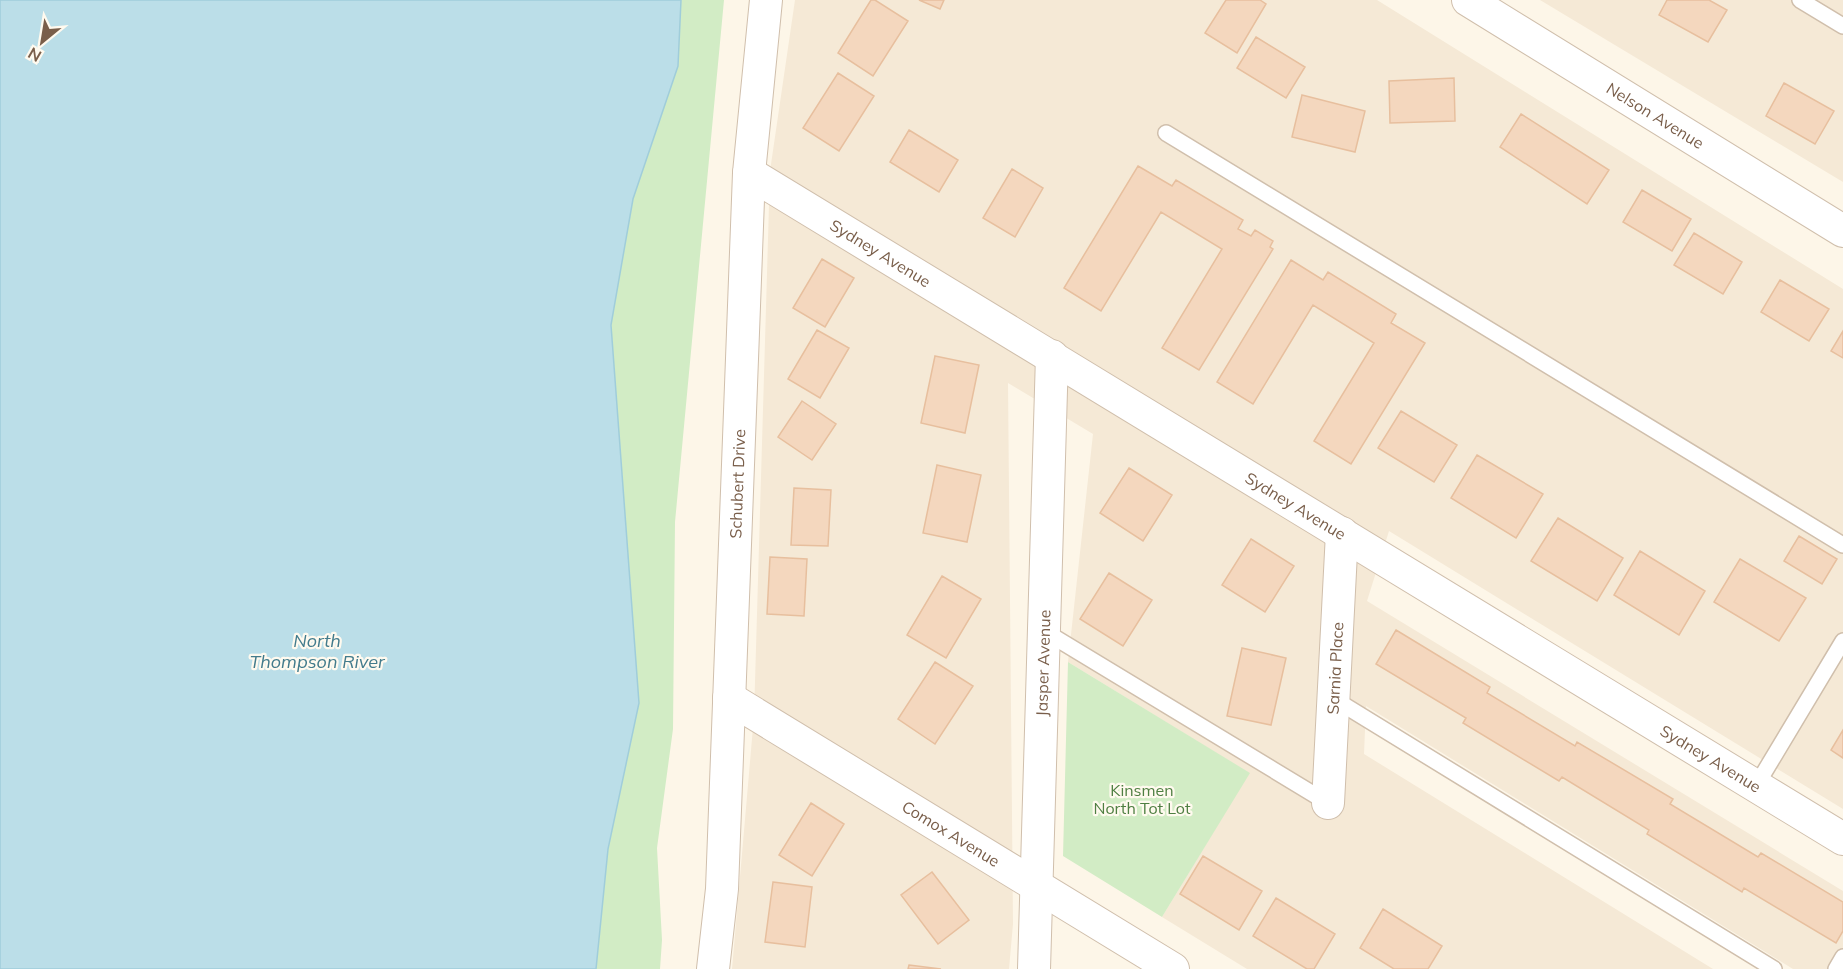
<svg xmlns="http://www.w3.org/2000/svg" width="1843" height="969" viewBox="0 0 1843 969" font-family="Mulish,sans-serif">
<rect width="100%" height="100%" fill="#fdf6e8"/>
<path fill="#f5e9d6" d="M795 0H1377L1843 289V809L1389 531 1367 601 1843 891V969H1793L1366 706 1364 754 1713 969H1247L1162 917 1249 773 1068 662 1093 434 1008 383 1013 924 1009 969H732L754 716 770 171Z
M1540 0H1843V182Z"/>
<path fill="#d2ecc5" d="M681 0H724L675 522 673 729 657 848 662 940 660 969H596L608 849 639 703 611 325 633 199 678 66Z
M1068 662 1250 773 1162 917 1063 856Z"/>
<path fill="#bbdee8" stroke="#a0cdda" stroke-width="1.5" d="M0 0H681L678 66 633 199 611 325 639 703 608 849 596 969H0Z"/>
<path fill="#f4d7be" stroke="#e7bf9e" stroke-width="1.5" d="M871 0H875L908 21 873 76 838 53Z
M919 0H944L940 9Z
M1226 0H1260L1266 4 1237 53 1205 33Z
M1667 0H1709L1727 10 1708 42 1659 15Z
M1256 37 1305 67 1286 98 1237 68Z
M838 73 874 96 839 151 803 128Z
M1454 78 1455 121 1390 123 1389 81Z
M1784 83 1834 111 1815 144 1766 116Z
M1302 95 1365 111 1355 152 1292 137Z
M1521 114 1609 170 1587 204 1500 147Z
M909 130 958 160 939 192 890 162Z
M1138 166 1172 186 1176 180 1243 220 1238 229 1251 236 1255 230 1273 241 1270 247 1273 249 1199 370 1162 348 1222 249 1161 212 1101 311 1064 288Z
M1012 169 1043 188 1015 237 983 218Z
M1642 190 1691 219 1672 251 1623 222Z
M1694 233 1742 262 1723 294 1674 265Z
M822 259 854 278 825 327 793 308Z
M1291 260 1323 280 1328 272 1396 314 1391 323 1425 343 1351 464 1314 441 1374 343 1313 305 1253 404 1217 382Z
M1780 280 1829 309 1809 341 1761 312Z
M817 330 849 348 820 398 788 379Z
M1843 331V358L1831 351Z
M935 356 979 365 965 433 921 423Z
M802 401 836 424 812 460 778 437Z
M1401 411 1457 445 1434 482 1378 448Z
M1477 455 1543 494 1516 538 1451 498Z
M937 465 981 475 967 542 923 533Z
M1129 468 1172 495 1143 541 1100 513Z
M794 488 831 490 828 546 791 545Z
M1558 518 1623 558 1597 601 1531 561Z
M1799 536 1837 559 1822 584 1784 561Z
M1251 539 1294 566 1265 612 1222 585Z
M1640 551 1705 591 1679 635 1614 595Z
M770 557 807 559 804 616 767 614Z
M1740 559 1806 598 1779 641 1714 602Z
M1109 573 1152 600 1123 646 1080 619Z
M942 576 981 599 946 658 907 635Z
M1396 630 1490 687 1487 693 1575 746 1577 742 1673 799 1670 804 1758 857 1761 853 1843 902V931L1836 943 1744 888 1742 892 1647 834 1649 830 1562 777 1559 781 1463 723 1466 718 1376 664Z
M1242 648 1286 658 1271 725 1227 716Z
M935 662 973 686 935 744 898 719Z
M1843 730V758L1831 750Z
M811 803 844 824 812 876 779 855Z
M1203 856 1262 891 1239 930 1180 894Z
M932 872 969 920 938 944 901 895Z
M773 882 812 887 805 947 765 942Z
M1276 898 1335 934 1314 969H1307L1253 936Z
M1383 909 1442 946 1428 969H1394L1360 948Z
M909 965 941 969H908Z"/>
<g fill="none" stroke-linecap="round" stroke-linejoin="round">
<defs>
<path id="service" d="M1800 0 1843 26
M1166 133 1843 545
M1044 631 1328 803
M1334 699 1774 969
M1756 786 1843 641
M1836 969 1843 957"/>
<g id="minor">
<path id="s1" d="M1468 0 1843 231"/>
<path id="s2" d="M749 173 1843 839"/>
<path id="s3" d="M729 698 1173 969"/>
<path id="s4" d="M1328 803 1342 533"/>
<path id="s5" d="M713 969 722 889 749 173 766 0"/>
<path id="s6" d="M1034 969 1052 356"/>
</g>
</defs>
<use href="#service" stroke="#d0bfac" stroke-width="18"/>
<use href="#minor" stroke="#d0bfac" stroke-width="34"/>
<use href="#service" stroke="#fff" stroke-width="15"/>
<use href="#minor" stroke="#fff" stroke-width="32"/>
</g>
<g text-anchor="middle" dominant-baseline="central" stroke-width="4.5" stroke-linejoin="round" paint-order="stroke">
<g font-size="16" fill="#795e4a" stroke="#fffaef">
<text stroke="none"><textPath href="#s1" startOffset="220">Nelson Avenue</textPath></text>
<text stroke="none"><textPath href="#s2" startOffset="154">Sydney Avenue</textPath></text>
<text stroke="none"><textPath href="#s5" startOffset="486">Schubert Drive</textPath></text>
<text stroke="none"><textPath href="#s2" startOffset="640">Sydney Avenue</textPath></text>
<text stroke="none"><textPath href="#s6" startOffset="306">Jasper Avenue</textPath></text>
<text stroke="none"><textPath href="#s4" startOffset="135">Sarnia Place</textPath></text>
<text stroke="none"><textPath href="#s2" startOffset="1126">Sydney Avenue</textPath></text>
<text stroke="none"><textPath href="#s3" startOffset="260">Comox Avenue</textPath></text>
</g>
<g font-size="16" fill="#4f7f42" stroke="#fffaef">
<text x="1142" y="790">Kinsmen<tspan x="1142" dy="18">North Tot Lot</tspan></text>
</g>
<g font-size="18" font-style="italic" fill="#427b8c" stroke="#fffaef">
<text x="317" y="640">North<tspan x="317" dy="21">Thompson River</tspan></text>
</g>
</g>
<g transform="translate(42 42) rotate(210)" stroke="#fffaef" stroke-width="4.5" paint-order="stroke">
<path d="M0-4.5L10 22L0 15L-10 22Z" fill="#795e4a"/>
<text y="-9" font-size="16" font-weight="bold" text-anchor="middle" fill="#795e4a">N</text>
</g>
</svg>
